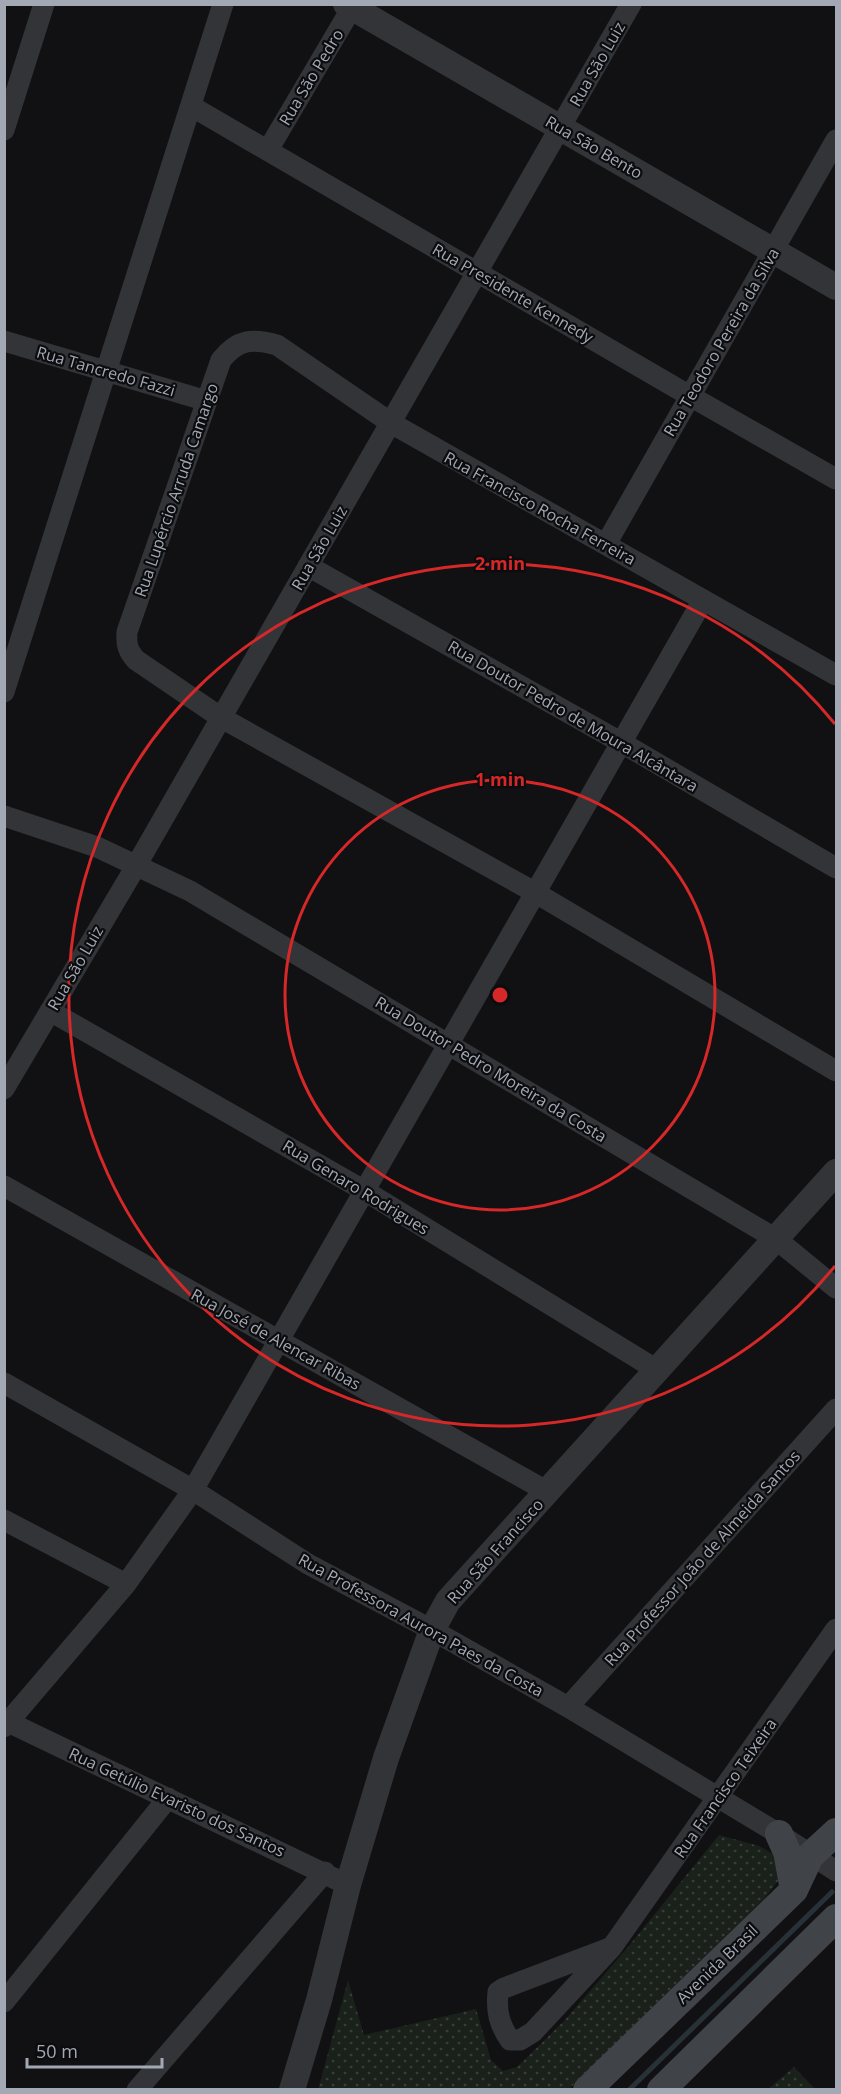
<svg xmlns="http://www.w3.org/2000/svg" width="841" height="2094" viewBox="0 0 841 2094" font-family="'Open Sans',sans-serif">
<defs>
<pattern id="park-dots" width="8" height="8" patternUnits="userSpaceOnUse" patternTransform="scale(1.5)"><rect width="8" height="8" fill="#19211a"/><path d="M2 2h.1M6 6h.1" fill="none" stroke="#373e39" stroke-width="1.8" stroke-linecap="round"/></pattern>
</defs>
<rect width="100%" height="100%" fill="#111113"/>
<path fill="url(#park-dots)" d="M719 1835 759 1846 773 1854 778 1881 764 1899 569 2089 318 2090 348 1980 364 2035 476 2009 491 2060 503 2071 517 2067 564 2021 628 1947Z
M794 2067 815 2089H768Z"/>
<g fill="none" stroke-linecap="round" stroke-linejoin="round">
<path stroke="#273137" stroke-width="5" d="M629 2090 832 1892"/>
<path stroke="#323438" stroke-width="21" d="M191 106 690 396 836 479
M4 130 44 4
M268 150 354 4
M4 341 207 401
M606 544 836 140
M308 566 622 743 836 868
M836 675 391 423 277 345C252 338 238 339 221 360L127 632C126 645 128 651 136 660L220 717 536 893 836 1071
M4 692 223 4
M4 816 97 847 190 891 776 1239 836 1288
M50 1011 365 1191 657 1370
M4 1089 136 866 631 4
M4 1186 548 1492
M4 1383 193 1490 308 1564 432 1630 568 1707 779 1834 836 1871
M4 1520 126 1584
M568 1707 836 1409
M4 1720 348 1885
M4 1727 126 1584 193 1490 703 600
M612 1947 504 1988 498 1992C496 2011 499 2024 510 2040H520L533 2032 612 1947 836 1629
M4 2002 168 1798
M137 2090 325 1872"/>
<path stroke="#323438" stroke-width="26" d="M346 4 836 287
M292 2090 319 2000 348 1885 386 1758 432 1630 448 1601 836 1172"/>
<path stroke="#404348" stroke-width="28" d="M779 1834 787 1852 794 1890
M587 2090 794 1890 810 1856 836 1832
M661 2090 836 1918"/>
</g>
<g fill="none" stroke="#d62828" stroke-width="3">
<circle cx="500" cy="995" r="215"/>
<path d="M835 1266A431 431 0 1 1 835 724"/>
</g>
<g text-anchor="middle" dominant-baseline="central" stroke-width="4.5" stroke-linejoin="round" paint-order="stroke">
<g font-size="16" fill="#a2a9b4" stroke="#0c0c0e">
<text transform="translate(597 64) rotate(-60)">Rua São Luiz</text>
<text transform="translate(311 77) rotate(-59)">Rua São Pedro</text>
<text transform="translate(594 147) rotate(30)">Rua São Bento</text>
<text transform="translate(513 293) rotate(30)">Rua Presidente Kennedy</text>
<text transform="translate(721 342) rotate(-60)">Rua Teodoro Pereira da Silva</text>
<text transform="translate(106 371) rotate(16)">Rua Tancredo Fazzi</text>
<text transform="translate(176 490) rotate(-71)">Rua Lupércio Arruda Camargo</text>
<text transform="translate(540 508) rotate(29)">Rua Francisco Rocha Ferreira</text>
<text transform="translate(319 548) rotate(-60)">Rua São Luiz</text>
<text transform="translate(573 716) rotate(30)">Rua Doutor Pedro de Moura Alcântara</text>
<text transform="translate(75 968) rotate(-60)">Rua São Luiz</text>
<text transform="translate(491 1069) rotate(31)">Rua Doutor Pedro Moreira da Costa</text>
<text transform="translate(356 1187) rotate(31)">Rua Genaro Rodrigues</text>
<text transform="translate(276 1339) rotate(29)">Rua José de Alencar Ribas</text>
<text transform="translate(495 1551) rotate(-48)">Rua São Francisco</text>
<text transform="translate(702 1558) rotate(-48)">Rua Professor João de Almeida Santos</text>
<text transform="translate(421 1625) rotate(29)">Rua Professora Aurora Paes da Costa</text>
<text transform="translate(725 1788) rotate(-55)">Rua Francisco Teixeira</text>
<text transform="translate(177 1802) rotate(25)">Rua Getúlio Evaristo dos Santos</text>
<text transform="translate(717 1964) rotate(-44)">Avenida Brasil</text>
</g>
</g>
<circle cx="500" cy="995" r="9" fill="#d62828" stroke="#0c0c0e" stroke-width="3"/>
<g font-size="18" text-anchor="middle" font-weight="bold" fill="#d62828" stroke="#0c0c0e" stroke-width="4.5" stroke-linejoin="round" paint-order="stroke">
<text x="500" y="570">2 min</text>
<text x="500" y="786">1 min</text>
</g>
<rect width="841" height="2094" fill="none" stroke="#a2a9b4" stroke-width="12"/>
<path d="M27 2058v9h135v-9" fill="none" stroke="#a2a9b4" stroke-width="3"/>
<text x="36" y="2058" font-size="18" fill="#a2a9b4" stroke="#0c0c0e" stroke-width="4.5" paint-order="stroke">50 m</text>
</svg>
